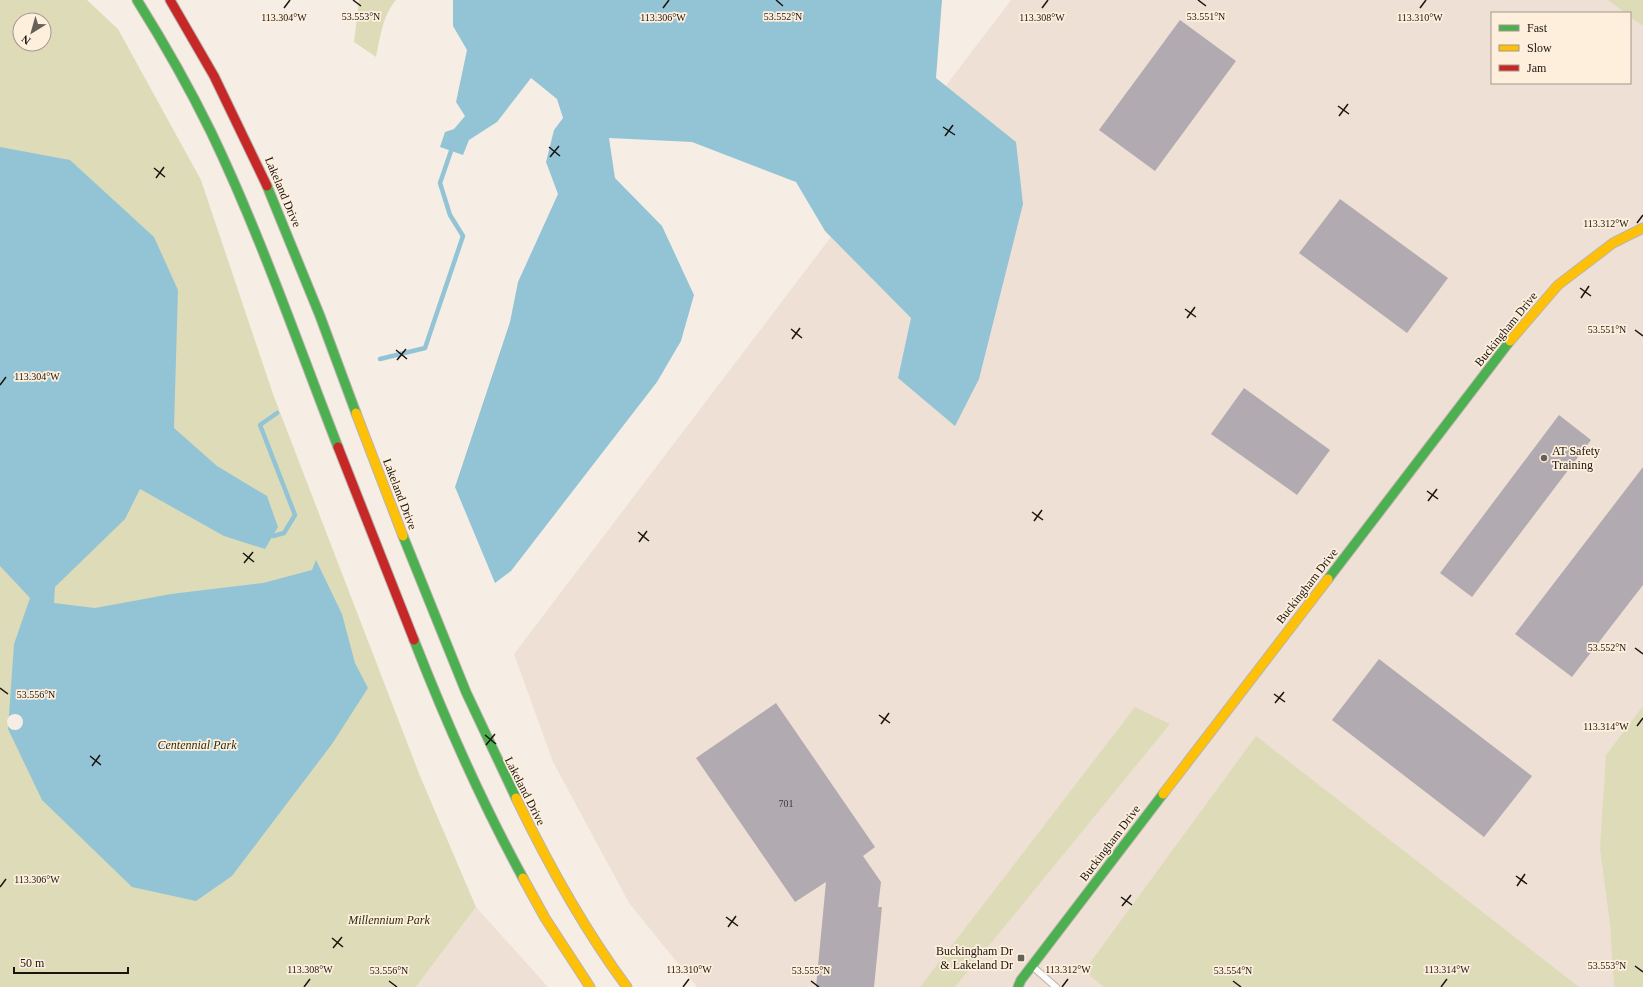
<svg xmlns="http://www.w3.org/2000/svg" width="1643" height="987" viewBox="0 0 1643 987" font-family="'Times New Roman',serif">
<rect width="100%" height="100%" fill="#f6eee5"/>
<path fill="#eee0d4" fill-rule="evenodd" d="M1011 0H1643V987H697L629 903 553 762 514 654ZM1492 13H1630V83H1492Z
M476 907 548 987H416Z"/>
<path fill="#dedcb8" fill-rule="evenodd" d="M0 0H87L118 29 201 180 273 394 420 776 476 907 416 987H0ZM20 20H44V44H20Z
M359 0H396C383 15 380 38 376 57L354 42Z
M1608 0H1643V26L1630 17V13H1625Z
M1643 706V987H1614L1610 924 1600 849 1606 755Z
M1135 707 1170 724 955 987H920Z
M1256 736 1579 987H1104L1084 971Z"/>
<path fill="#93c4d6" d="M453 0H942L936 78 1016 142 1023 204 979 379 955 426 898 378 911 318 825 231 796 182 692 142 609 138 615 178 662 226 694 295 681 341 657 382 511 571 495 583 455 487 510 322 518 282 558 194 546 162 554 130 563 118 557 99 531 78 497 122 469 140 463 155 440 147 445 132 454 129 465 116 456 102 467 50 453 26Z
M0 147 70 160 154 237 178 290 174 428 217 466 267 496 278 527 265 549 224 536 140 489 125 519 55 587 54 603 95 608 171 594 263 583 312 570 316 560 342 614 355 663 368 688 332 744 232 876 196 901 132 887 42 800 8 729 14 644 30 598 0 566Z"/>
<path fill="#f6eee5" d="M7 722a8 8 0 1 1 16 0a8 8 0 1 1-16 0Z"/>
<g fill="none" stroke-linecap="round" stroke-linejoin="round">
<path stroke="#93c4d6" stroke-width="4.5" d="M380 359 425 348 463 236 450 215 440 183 451 151
M273 536 284 533 295 515 260 425 277 413"/>
</g>
<path fill="#b1aab0" d="M1180 20 1236 61 1155 171 1099 130Z
M1340 199 1448 278 1407 333 1299 253Z
M1244 388 1330 450 1297 495 1211 434Z
M1559 415 1591 440 1472 597 1440 573Z
M1643 467V585L1572 677 1515 634Z
M1379 659 1532 776 1484 837 1332 720Z
M776 703 875 847 863 856 881 882 878 907H882L874 987H816L826 882 795 902 696 758Z"/>
<g fill="none" stroke-linecap="round" stroke-linejoin="round">
<defs>
<path id="lane" d="M1033 967 1056 987"/>
<path id="fast" d="M137 0C164 43 189 87 211 132 260 234 297 342 338 447
M267 186 320 316 356 413
M403 536 466 692 516 798
M1328 579 1510 341
M414 640C446 722 481 801 523 878
M1018 987 1021 980 1163 794"/>
<path id="slow" d="M1510 341 1558 285 1613 243 1643 228
M356 413 403 536
M1163 794 1328 579
M516 798C548 864 583 928 627 987
M523 878 545 918 590 987"/>
<path id="jam" d="M170 0 214 76 267 186
M338 447 414 640"/>
</defs>
<use href="#lane" stroke="#bab4ad" stroke-width="8"/>
<use href="#fast" stroke="#bab4ad" stroke-width="11"/>
<use href="#slow" stroke="#bab4ad" stroke-width="11"/>
<use href="#jam" stroke="#bab4ad" stroke-width="11"/>
<use href="#lane" stroke="#fefcfb" stroke-width="6"/>
<use href="#fast" stroke="#4caf50" stroke-width="9"/>
<use href="#slow" stroke="#ffc107" stroke-width="9"/>
<use href="#jam" stroke="#c62828" stroke-width="9"/>
</g>
<path fill="none" stroke="#1a140e" stroke-width="1.5" d="M353 0 361 6M776 0 783 6M1198 0 1206 6M284 8 290 0M663 8 669 0M1042 8 1048 0M1420 8 1426 0M1338 106 1349 114M1339 116 1348 104M943 127 955 135M945 136 953 125M549 147 560 156M550 157 559 146M154 168 165 177M156 178 164 167M1637 223 1643 215M1580 288 1591 296M1581 298 1589 286M1185 309 1196 317M1187 318 1195 307M791 329 802 338M1635 330 1643 336M792 339 800 328M396 350 407 359M397 360 406 349M0 385 6 377M1427 491 1438 499M1428 501 1437 489M1032 512 1043 520M1034 521 1042 510M638 532 649 541M639 542 647 531M243 553 254 562M244 563 253 552M1635 648 1643 654M0 688 8 694M1274 694 1285 702M1275 703 1284 692M879 715 890 723M881 724 889 713M1637 726 1643 718M485 735 496 744M486 745 495 734M90 756 101 765M92 766 100 755M1516 876 1527 884M1517 886 1525 874M0 887 6 879M1121 897 1132 905M1122 906 1131 895M726 917 738 926M728 927 736 916M332 938 343 947M333 948 342 937M1635 966 1643 972M389 981 397 987M811 981 819 987M1233 981 1241 987M304 987 310 979M683 987 689 979M1062 987 1068 979M1441 987 1447 979"/>
<g fill="#676059" stroke="#feefdd" stroke-width="1.5">
<circle cx="1544" cy="458" r="4"/>
<rect x="1017" y="954" width="8" height="8" rx="2"/>
</g>
<g text-anchor="middle" dominant-baseline="central" stroke-width="3.5" stroke-linejoin="round" paint-order="stroke">
<g font-size="10" fill="#403a36">
<text x="786" y="803">701</text>
</g>
<g font-size="12" fill="#1a140e" stroke="#feefdd">
<text transform="translate(283 192) rotate(67)">Lakeland Drive</text>
<text transform="translate(1506 329) rotate(-51)">Buckingham Drive</text>
<text transform="translate(400 494) rotate(69)">Lakeland Drive</text>
<text transform="translate(1307 586) rotate(-52)">Buckingham Drive</text>
<text transform="translate(525 791) rotate(63)">Lakeland Drive</text>
<text transform="translate(1110 843) rotate(-53)">Buckingham Drive</text>
</g>
<g font-size="12" fill="#1a140e" stroke="#feefdd" text-anchor="start">
<text x="1552" y="451">AT Safety<tspan x="1552" dy="14">Training</tspan></text>
<text x="1013" y="951" text-anchor="end">Buckingham Dr<tspan x="1013" dy="14">&amp; Lakeland Dr</tspan></text>
</g>
<g font-size="12" font-style="italic" fill="#2b2b0e" stroke="#feefdd">
<text x="197" y="745">Centennial Park</text>
<text x="389" y="920">Millennium Park</text>
</g>
</g>
<g font-size="10" text-anchor="middle" fill="#1a140e" stroke="#feefdd" stroke-width="3.5" stroke-linejoin="round" paint-order="stroke">
<text x="361" y="20">53.553°N</text>
<text x="783" y="20">53.552°N</text>
<text x="1206" y="20">53.551°N</text>
<text x="284" y="21">113.304°W</text>
<text x="663" y="21">113.306°W</text>
<text x="1042" y="21">113.308°W</text>
<text x="1420" y="21">113.310°W</text>
<text x="1606" y="227">113.312°W</text>
<text x="1607" y="333">53.551°N</text>
<text x="37" y="380">113.304°W</text>
<text x="1607" y="651">53.552°N</text>
<text x="36" y="698">53.556°N</text>
<text x="1606" y="730">113.314°W</text>
<text x="37" y="883">113.306°W</text>
<text x="1607" y="969">53.553°N</text>
<text x="310" y="973">113.308°W</text>
<text x="689" y="973">113.310°W</text>
<text x="1068" y="973">113.312°W</text>
<text x="1447" y="973">113.314°W</text>
<text x="389" y="974">53.556°N</text>
<text x="811" y="974">53.555°N</text>
<text x="1233" y="974">53.554°N</text>
</g>
<rect x="1491" y="12" width="140" height="72" fill="#feefdd" stroke="#a3978a"/>
<rect x="1499" y="25" width="20" height="6" fill="#4caf50" stroke="#a3978a"/>
<text x="1527" y="32" font-size="12" fill="#1a140e">Fast</text>
<rect x="1499" y="45" width="20" height="6" fill="#ffc107" stroke="#a3978a"/>
<text x="1527" y="52" font-size="12" fill="#1a140e">Slow</text>
<rect x="1499" y="65" width="20" height="6" fill="#c62828" stroke="#a3978a"/>
<text x="1527" y="72" font-size="12" fill="#1a140e">Jam</text>
<g transform="translate(32 32) rotate(217)"><circle r="19" fill="#feefdd" stroke="#a3978a"/>
<path d="M0-3L7 15L0 10L-7 15Z" fill="#676059"/>
<text y="-6" font-size="11" font-weight="bold" text-anchor="middle" fill="#1a140e">N</text>
</g>
<path d="M14 967v6h114v-6" fill="none" stroke="#1a140e" stroke-width="2"/>
<text x="20" y="967" font-size="12" fill="#1a140e" stroke="#feefdd" stroke-width="3" paint-order="stroke">50 m</text>
</svg>
